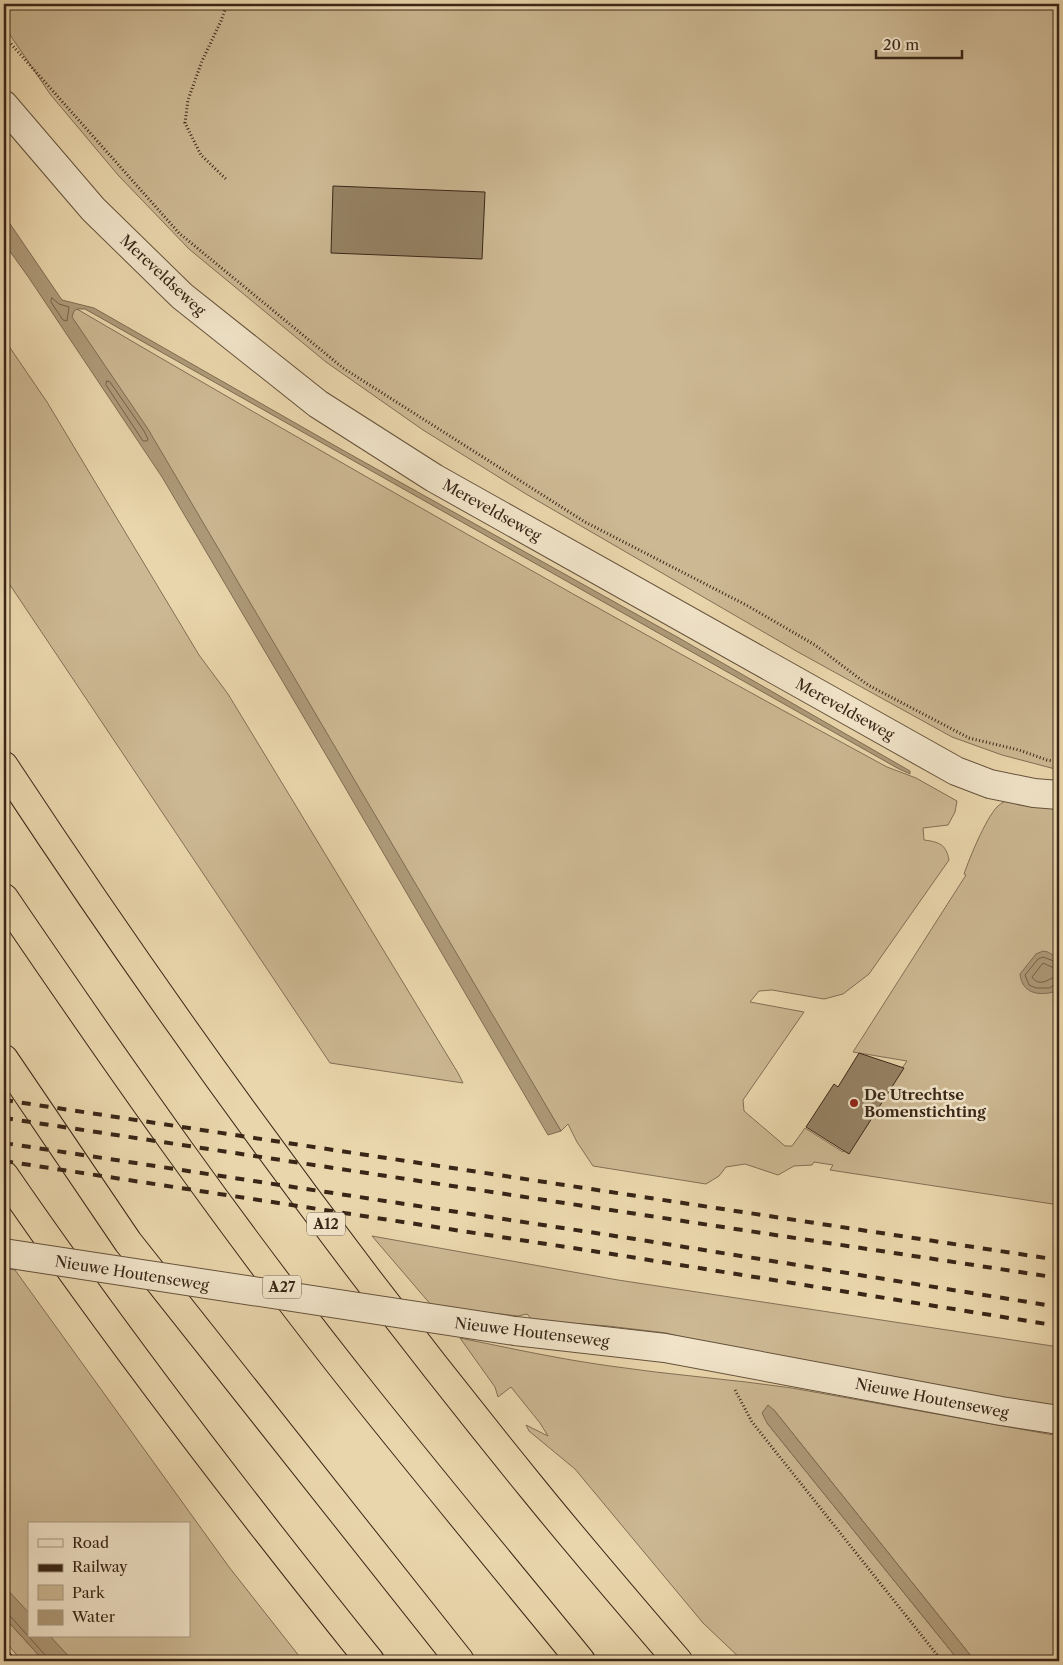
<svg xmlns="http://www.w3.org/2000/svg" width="1063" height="1665" viewBox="0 0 1063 1665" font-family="'Libre Caslon Text',serif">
<rect width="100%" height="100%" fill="#ead6ac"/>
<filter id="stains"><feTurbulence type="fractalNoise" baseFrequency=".004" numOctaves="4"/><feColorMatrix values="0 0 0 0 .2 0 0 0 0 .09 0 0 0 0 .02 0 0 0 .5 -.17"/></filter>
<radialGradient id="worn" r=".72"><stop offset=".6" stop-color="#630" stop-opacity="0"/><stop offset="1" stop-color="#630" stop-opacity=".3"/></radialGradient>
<path fill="#ccb893" stroke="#826f55" d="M4 4H1059V770L1002 755 952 737 798 652 526 494 423 430 326 362 189 249 118 175 50 94 4 26Z
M53 295C329 457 606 615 887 767L916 778 957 801 955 812 948 825 923 828 924 840C939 842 946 844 949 860L869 974 843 994 824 999 772 990 759 991 750 1002 804 1012 743 1100 744 1111 785 1146H792L805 1128 843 1152 907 1061 853 1052 966 875 964 874C970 857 985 820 997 807 1001 803 1007 800 1013 797L1059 804V1205L830 1170 833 1165 814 1162 812 1165 794 1166 778 1175 745 1164 726 1167 719 1176 706 1184 593 1166 577 1142 568 1124 561 1131Z
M4 339 47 402 199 655 228 694 458 1073 463 1083 330 1063 4 576Z
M372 1236 618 1280 1059 1347V1411L754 1355 666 1333 608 1326 570 1323 536 1324 527 1314 518 1316 432 1306Z
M4 1268 15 1270 229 1567 303 1661H61L39 1636H189V1524H29V1625L4 1597Z
M460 1338C509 1348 559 1359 610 1366 670 1375 731 1379 792 1388L1059 1436V1661H975L774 1410 767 1423 959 1661H743L703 1623 575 1469 529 1431 526 1425 548 1436 540 1423 511 1387 498 1397 495 1387Z
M4 1617 44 1661H22L4 1640Z"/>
<path fill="#ae9a79" stroke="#7f6c52" d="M4 215 62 300 94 308 339 448 679 638 910 771V774L899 769 85 309H77L74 311 72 317 148 429 561 1131 548 1135 329 760 162 477 29 278 4 243Z
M1043 951 1048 952 1059 959V985L1053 992C1038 996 1022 993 1020 974L1036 954Z
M768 1405 774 1410 975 1661H959L800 1464 767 1423 762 1413Z
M4 1586 29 1613V1636H50L73 1661H44L4 1617Z"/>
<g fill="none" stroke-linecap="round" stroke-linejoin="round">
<path stroke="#746048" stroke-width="1" d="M52 298 59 304 69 307 67 321 63 320 51 302Z
M107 381 110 382 144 431 148 439 147 441H143L106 385Z
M1059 963 1043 957 1038 959 1025 975 1029 985 1036 988H1050L1055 983 1059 982
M1059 969 1054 968 1043 963 1032 977C1041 989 1049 977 1059 976
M4 1614 10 1616 46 1656 48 1661"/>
</g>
<path fill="#958264" stroke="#392617" d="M333 186 485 192 482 259 331 253Z
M859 1053 904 1068 849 1154 806 1127 834 1084 838 1087Z
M4 1646 17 1661H4Z"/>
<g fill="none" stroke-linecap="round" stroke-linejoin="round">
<defs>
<path id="street" d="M4 105 93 209 182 296 318 404 434 478 956 771 990 784 1034 793 1059 795
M515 1331 665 1348 1001 1411 1059 1420"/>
<path id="highway" d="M4 766C168 1015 344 1257 533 1489 580 1547 629 1604 678 1661
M4 898C119 1067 237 1236 365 1396 436 1485 509 1573 581 1661
M4 1059 128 1242 460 1661
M4 1175C119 1342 243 1503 370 1661"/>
</defs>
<use href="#street" stroke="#65523c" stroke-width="30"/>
<use href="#highway" stroke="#392617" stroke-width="30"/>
<path stroke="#392617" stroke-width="3" stroke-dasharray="1 2.5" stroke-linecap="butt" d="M227 4 221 21 202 61 188 100 185 123 201 155 227 180
M4 36 179 233 343 368 585 522 748 606 815 645 868 685 969 738 1019 750 1047 760 1059 762
M735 1390 752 1422 942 1661"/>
<use href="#street" stroke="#f1e4c9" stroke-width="28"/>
<use href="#highway" stroke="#ead6ac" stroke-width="28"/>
<path stroke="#392617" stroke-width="4" stroke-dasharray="9 9" stroke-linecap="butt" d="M4 1100 1059 1260
M4 1118 1059 1278
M4 1143 635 1239 1059 1307
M4 1161 612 1254 1059 1326"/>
<defs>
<path id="street-bridge" d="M4 1253 515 1331"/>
</defs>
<use href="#street-bridge" stroke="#65523c" stroke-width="30" stroke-linecap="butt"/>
<use href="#street-bridge" stroke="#f1e4c9" stroke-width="28"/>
</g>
<circle fill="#8f2418" stroke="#f1e4c9" stroke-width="2" cx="854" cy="1103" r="5"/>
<g text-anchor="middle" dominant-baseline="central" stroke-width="5" stroke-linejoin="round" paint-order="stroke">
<g fill="#f1e4c9" stroke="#705f4c" stroke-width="1">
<rect x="307" y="1212.5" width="38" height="23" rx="4"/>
<rect x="263" y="1275.5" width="38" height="23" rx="4"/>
</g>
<g font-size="14" font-weight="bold" fill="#392617">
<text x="326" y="1224">A12</text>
<text x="282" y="1287">A27</text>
</g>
<g font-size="15" fill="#392617" stroke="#f1e4c9">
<text transform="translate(163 275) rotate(43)">Mereveldseweg</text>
<text transform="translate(492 510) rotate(29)">Mereveldseweg</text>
<text transform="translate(845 709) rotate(29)">Mereveldseweg</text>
<text transform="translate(132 1273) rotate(9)">Nieuwe Houtenseweg</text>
<text transform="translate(532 1332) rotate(7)">Nieuwe Houtenseweg</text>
<text transform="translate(932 1398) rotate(11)">Nieuwe Houtenseweg</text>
</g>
<g font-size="15" font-weight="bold" fill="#392617" stroke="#f1e4c9" text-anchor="start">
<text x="864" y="1094">De Utrechtse<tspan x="864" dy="17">Bomenstichting</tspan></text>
</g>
</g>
<rect width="1063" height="1665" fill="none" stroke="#ead6ac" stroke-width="20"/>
<rect x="5" y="5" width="1053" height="1655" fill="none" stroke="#392617" stroke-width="2.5"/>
<rect x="10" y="10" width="1043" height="1645" fill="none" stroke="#392617"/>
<rect x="28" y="1522" width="162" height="115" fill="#f1e4c9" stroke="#a79882"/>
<rect x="38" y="1539" width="25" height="8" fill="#f1e4c9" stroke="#a79882"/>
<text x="72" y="1548" font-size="15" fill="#392617">Road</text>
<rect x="38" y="1564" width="25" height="8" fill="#392617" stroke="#a79882"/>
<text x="72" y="1572" font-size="15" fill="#392617">Railway</text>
<rect x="38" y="1585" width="25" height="15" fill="#ccb893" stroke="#a79882"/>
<text x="72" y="1598" font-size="15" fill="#392617">Park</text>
<rect x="38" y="1610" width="25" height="15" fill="#ae9a79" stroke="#a79882"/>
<text x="72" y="1622" font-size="15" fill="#392617">Water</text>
<path d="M876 50v8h86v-8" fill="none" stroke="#392617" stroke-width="2.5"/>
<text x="883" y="50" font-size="15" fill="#392617" stroke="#f1e4c9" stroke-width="4" paint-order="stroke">20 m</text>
<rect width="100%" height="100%" filter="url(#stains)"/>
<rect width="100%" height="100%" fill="url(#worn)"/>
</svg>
